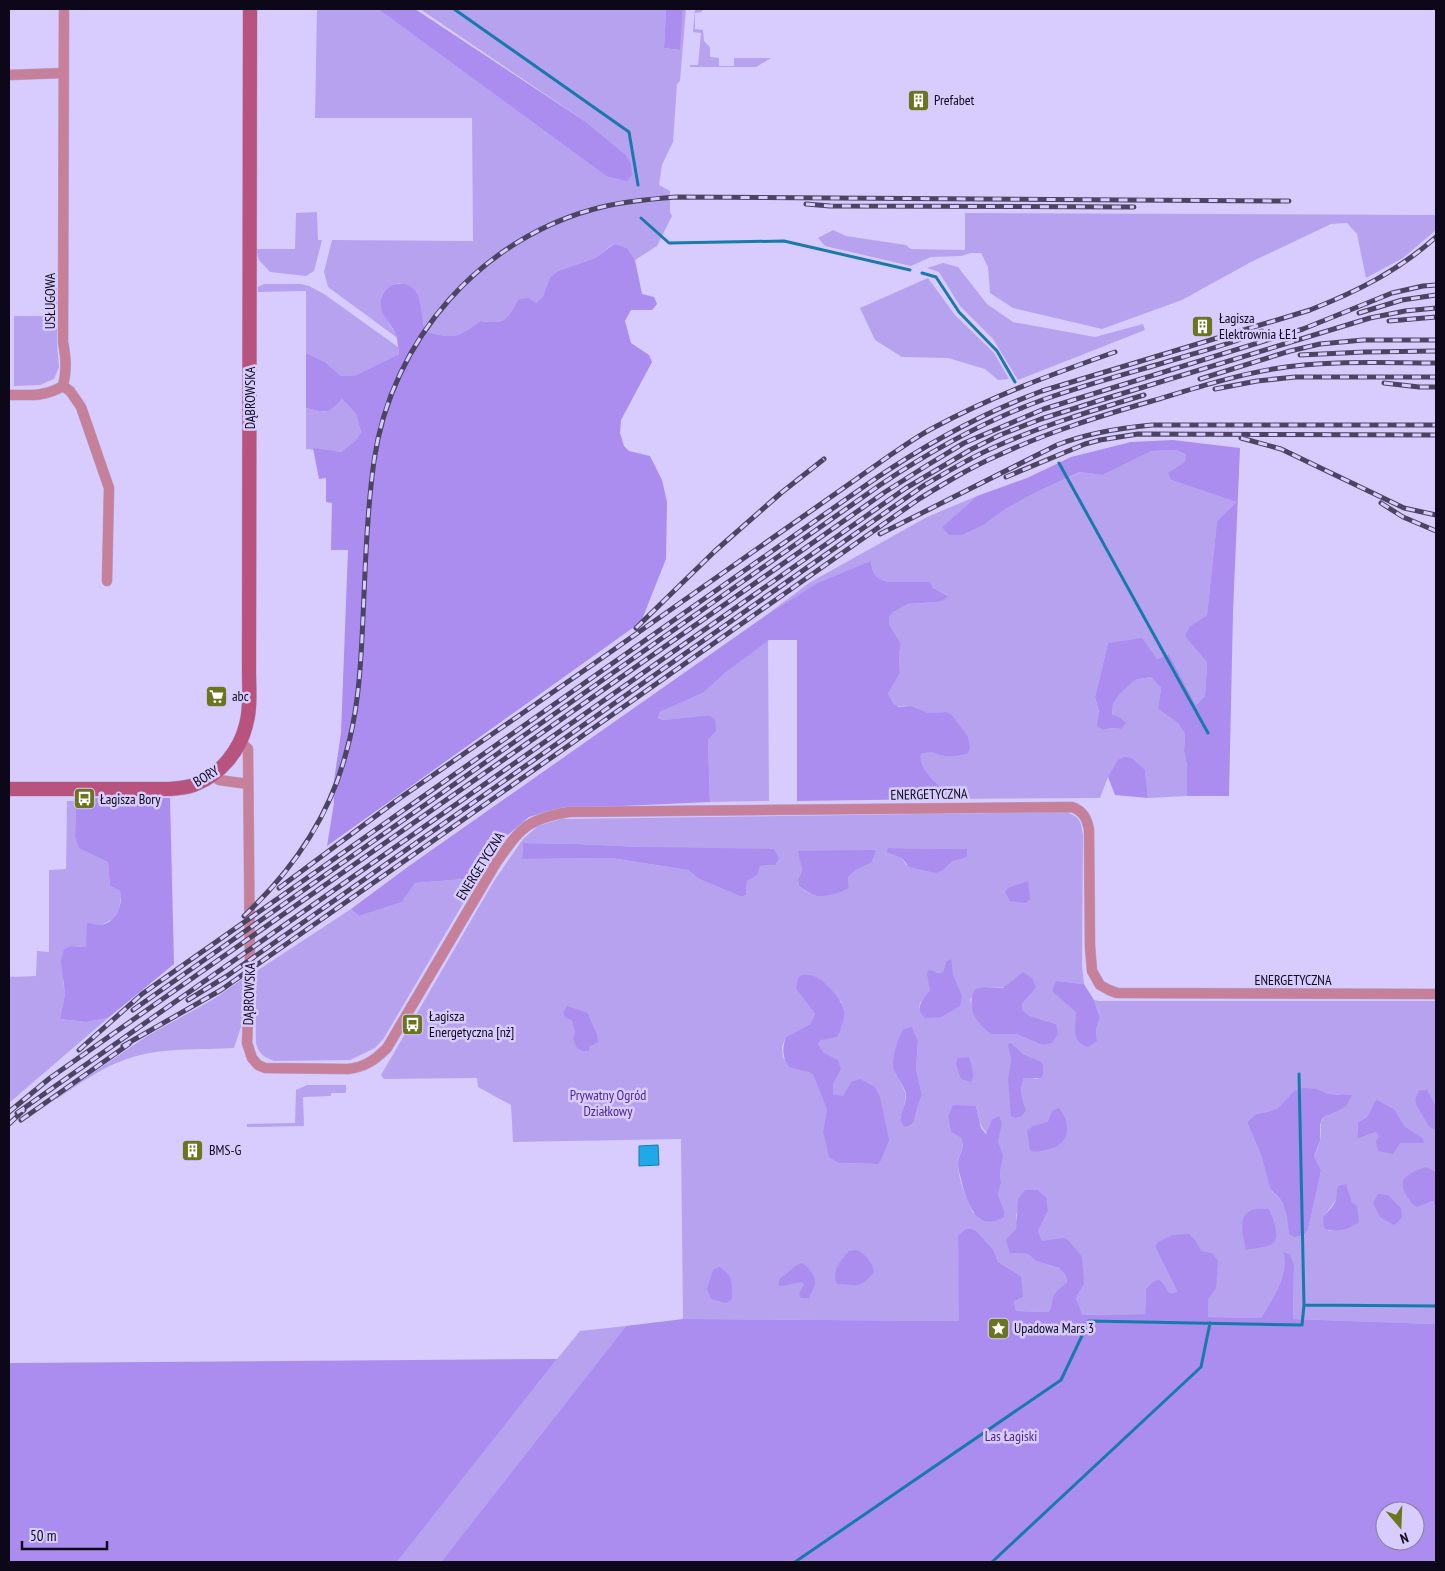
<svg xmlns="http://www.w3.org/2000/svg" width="1445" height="1571" viewBox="0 0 1445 1571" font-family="'PT Sans Narrow',sans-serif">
<rect width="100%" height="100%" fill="#d8ccff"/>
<path fill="#b7a2f0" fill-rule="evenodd" d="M317 9H378L606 176 631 163 626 155 586 122 420 9H666L664 48 679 50 683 9H686L680 81 677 84 673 142 662 165 659 185 670 191V212L672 216 657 246 635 260 627 248 613 244 595 258 558 271 550 277 543 296 536 303 518 300C505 322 506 324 480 321 457 339 452 339 425 331L417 293 400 283C368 289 383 317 396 334V337L328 287 324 272 332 240 473 241 472 118H315Z
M695 9 703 10 701 12 695 13V29L703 30 704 41 710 47V57L719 58V66H734V58H771L756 67H690V65H698L701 33 693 32Z
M317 212 318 240H322L314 271 306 276 270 272 259 260 256 249H295L296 213Z
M965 213 1436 215V230L1403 258 1366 278 1357 234 1347 223 1331 224 1251 262 1182 300 1102 329 1013 308 990 293 988 267 981 253H971L961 256 931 257 911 266 825 246 818 238 833 230 846 236 906 245 911 249 965 250Z
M943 263 958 267 987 304 1013 322 1095 337 1143 324 1145 330 1018 380 993 339 960 306 939 272 927 268Z
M53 275H57V343L59 367 54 379 40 385 14 386V316H54Z
M928 278 955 315 994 353 1009 379 998 380 985 369 948 358 902 357 875 340 860 308Z
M264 284H301L309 286 324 294 398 347 399 354 354 376H341L325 362 306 353V291L258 292V287Z
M342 399 356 414 361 432 356 440 341 452 306 449V408L325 412Z
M1177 450 1186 455V462L1171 480 1238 502 1217 521 1207 615 1190 626 1207 662 1205 696 1196 705 1169 654 1157 659 1108 643 1095 697 1103 730 1111 728 1121 729 1112 716 1113 704 1120 694 1135 680 1151 677 1161 688 1158 709 1178 723 1185 734 1184 751 1187 766V796L1148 798 1145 770 1108 777 1100 798 941 799V788C932 778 919 768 921 754L932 751 944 756 951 714C943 710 936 714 928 713 922 712 918 708 913 707 897 703 898 713 888 694L900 673 899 655 901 644 889 624V618L892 613 908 604 938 602 947 595 932 587 888 582C874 577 873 575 871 561L765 616 809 583 927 517 977 496 942 527 985 524 1007 508 1037 492 1081 472 1103 475 1152 451Z
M768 640 769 801 710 802 708 740 716 731 710 716 663 720 658 718 660 712 703 693 725 673Z
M67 801H76L75 837 108 862 110 886 120 891 121 896 119 910 113 919 101 925 86 947 71 946 63 980 65 994 60 1019 86 1022 108 1018 9 1103V977L36 976 37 951 49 952V870L66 869Z
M1066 812C1080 817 1081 821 1083 835L1082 965 1084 984 1056 981 1076 1012V1038L1097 1041 1096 1029 1100 1018 1094 1000 1099 1001H1436V1106L1426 1090 1415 1101 1429 1127 1436 1131V1172L1435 1170 1418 1207 1433 1201 1436 1209V1324L1293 1319 1294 1265 1285 1252C1284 1257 1285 1263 1284 1268 1282 1285 1270 1303 1261 1318L1207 1317C1208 1294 1207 1262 1196 1241L1155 1247 1177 1291 1173 1293 1167 1292 1163 1283 1146 1289 1145 1314 1081 1315 1076 1298 1084 1284 1042 1241 1038 1231 1048 1211 1047 1198 1038 1190H1025L1016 1215 1017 1223 1011 1253 1028 1254 1036 1261 1059 1268 1066 1276 1067 1282C1056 1291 1052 1293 1051 1308L1048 1312 1016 1311 1014 1301 1021 1276 998 1262 994 1251 958 1236 960 1321 683 1319 681 1139 513 1142 511 1105 478 1087 477 1078 384 1079 381 1075 494 881 523 839 538 826 561 819ZM523 843 577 844 641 847 775 865 760 866 756 875 747 881 746 895 742 897 699 879 688 870 611 858 522 859ZM888 848 966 849V857L951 862 906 865 902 858ZM799 851 871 863 856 870 848 877 849 887C830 893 816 901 799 886L798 881 802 870ZM946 962 962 995 919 1008 920 1003 930 990 929 969 938 973 943 972ZM985 987 1036 988 1022 1004V1010L1030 1016 1056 1024 1042 1045 1016 1034H990C977 1024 973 1014 970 999ZM796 989 841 1001 844 1011 842 1027 821 1040 818 1044 824 1053 841 1070 833 1084V1094L843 1097 851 1082 878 1164 839 1163 823 1131 827 1110 813 1075 809 1072 783 1058 782 1047 786 1037 810 1024 815 1014ZM563 1013H588L597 1034 589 1047 575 1033 572 1021 564 1017ZM918 1042 916 1069 922 1095 918 1105 914 1121 900 1118C908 1094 908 1095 895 1073ZM1023 1054 1040 1061 1043 1064V1075L1037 1079 1028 1077 1024 1078C1019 1090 1022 1098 1026 1110L1008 1078 1011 1059ZM1317 1089 1328 1094H1340L1336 1112C1315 1119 1323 1123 1320 1141 1319 1146 1316 1151 1314 1156L1321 1170 1320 1176 1308 1230 1304 1235 1289 1234 1285 1208 1280 1199 1272 1192 1261 1155 1247 1122 1256 1114 1267 1112 1278 1108 1294 1091ZM1376 1099 1394 1109 1404 1127 1423 1138C1407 1143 1402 1144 1386 1138 1381 1137 1379 1136 1376 1132L1357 1139 1358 1122 1367 1117ZM952 1106H976C981 1126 980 1130 998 1141L1002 1156 1000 1172 1001 1183 998 1195 1004 1210 973 1213C967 1200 958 1179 958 1164 957 1154 966 1151 961 1138L951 1132 948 1117ZM1336 1200 1355 1225 1340 1230 1329 1231 1323 1217Z
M478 878 384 1038 375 1048 350 1060 274 1061C264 1057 259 1054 256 1043L255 972 351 909 359 916 402 902 415 883Z
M244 978V1007L242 1024 234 1048C201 1050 159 1047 127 1059 102 1067 79 1084 57 1099L56 1098 147 1036 212 1000Z
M307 1085H346V1093H331V1096L303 1097 304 1126 247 1127V1124L295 1123 296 1090Z
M626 1326 441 1562H397L557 1359 580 1331Z"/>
<path fill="#aa8def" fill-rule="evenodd" d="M378 9H415L586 122 626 155 631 163 632 175 627 181 606 176Z
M666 9H683L680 50 664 48Z
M614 244 627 248 635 260 642 294 654 297 657 304 652 310H631L625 321 631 343 649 355 652 362 621 420 620 433 624 446 629 451 650 456 662 480 667 502 666 559 641 622 327 846 334 803 333 787 341 733 348 550H331L332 503 326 502V478L319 479 313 448 341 452 356 440 361 432 356 414 342 399C325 415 330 413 306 408V353L325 362 341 376H354L399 354C398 348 398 341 396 335 391 322 379 316 381 299 384 282 407 278 417 293 420 298 423 323 425 331 452 339 457 339 480 321 506 324 505 322 518 300L528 298 536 303 543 296 550 277 558 271 595 258Z
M1173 440 1240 448 1233 611 1229 796H1187V766L1184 751 1185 734 1178 723 1158 709 1161 688 1151 677 1135 680 1120 694 1113 704 1112 715 1119 717 1126 723 1121 729 1111 728 1103 730 1097 726 1099 712 1095 697 1108 643 1142 638 1157 659 1169 654 1196 705 1205 696 1207 662 1185 636 1190 626 1207 615 1217 521 1237 502 1171 480 1168 473 1185 462 1186 455 1177 450 1152 451 1103 475 1080 472 1037 492 1007 508 985 524 962 535H949L942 527 977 496 1027 478 1071 457 1131 442Z
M871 561C873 575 874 577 888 582H930L932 587 948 596 944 600 938 602 908 604 892 613 889 618V624L901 644 899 655 900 673 888 694 894 704 899 707 911 706 928 713 946 712 951 714 968 737 970 749 967 754C960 755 953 757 945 756 932 754 937 750 921 754 919 768 932 778 941 788V799L797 801V640H769L725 673 703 693 660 712 658 718 663 720 704 716H710L715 720 716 731 708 740 710 802 555 809 529 817 504 838 478 878 415 883 402 902 359 916 351 909 409 866 765 616 818 583Z
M1125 757 1133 759 1145 770 1148 798 1115 795 1108 777 1118 760Z
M89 798H170L174 964 108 1018 86 1022 60 1019 65 994 61 961 64 949 71 946 86 947 87 923C90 923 95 925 99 925 115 925 124 905 120 891L110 886 108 862 79 848 75 837 76 801H88Z
M523 843 577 844 641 847 774 849 779 859 775 865 760 866 757 875 747 881 746 895 742 897 699 879 688 870 611 858 522 859Z
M888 848 967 849V857L951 862 943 870 936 873 909 867 902 858 887 852Z
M876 850 871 863 856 870 848 877 849 887C845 892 824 897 818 896 811 894 804 890 799 886L798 880 802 870 798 851Z
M1028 881 1030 899 1026 903 1010 901 1005 892 1008 888Z
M951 959 953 975 962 995 960 1006 941 1017 925 1018C914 1008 923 999 930 990L927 974 929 969 938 973 943 972 946 962Z
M1023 972 1032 978 1036 988 1022 1004V1010L1030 1016 1056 1024 1058 1034 1052 1043 1042 1045 1016 1034H990C975 1022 966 1007 975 989L985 987 1003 988Z
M802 975C806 975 811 975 814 976 824 980 843 1000 844 1011 845 1020 841 1029 837 1037L821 1040 818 1044 824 1053 838 1060 841 1070 833 1084V1094L843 1096 851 1082 860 1079 875 1087 880 1097 889 1140 881 1160 878 1164 839 1163 829 1157 823 1131 827 1110 813 1075 809 1072 789 1067C782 1056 782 1049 786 1037L810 1024 815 1014 796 989 798 978Z
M1056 981 1084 984 1094 1000 1100 1018 1096 1029 1097 1041 1088 1047C1070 1041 1076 1028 1076 1012L1053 992V988Z
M567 1006 588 1013 597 1034 598 1042 589 1047V1051H583L577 1048 573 1039 575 1033 572 1021 564 1017 563 1013Z
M912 1027 918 1042 916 1069 922 1095 918 1105 914 1121 911 1125 905 1127C895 1118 905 1109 906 1098 907 1088 897 1079 894 1070 891 1062 897 1040 902 1032 904 1028 907 1028 912 1027Z
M1011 1043 1023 1054 1040 1061 1043 1064V1075L1041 1078H1024C1019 1090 1022 1098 1026 1110L1022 1116 1015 1118 1011 1116 1008 1078 1011 1059 1008 1044Z
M969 1057C971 1066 976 1074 971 1082L961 1079 956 1064 958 1058Z
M1303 1088 1317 1089 1328 1094 1352 1095 1346 1106 1336 1112 1326 1116 1322 1119 1320 1125V1141L1314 1156 1321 1170 1320 1176 1308 1230 1304 1235 1294 1237 1289 1234C1287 1223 1287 1208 1280 1199 1276 1194 1272 1193 1270 1187L1261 1155 1247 1122 1256 1114 1267 1112 1278 1108 1294 1091Z
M1420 1090H1427L1436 1106V1131L1429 1127 1417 1106 1415 1101 1417 1095Z
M1376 1099 1394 1109 1405 1127 1423 1138 1424 1143H1400L1393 1154 1378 1151 1376 1141 1379 1136 1376 1132 1357 1139 1358 1122 1367 1117Z
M956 1105 976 1106 981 1128 986 1134 992 1120 999 1116 1002 1123 998 1141 1003 1156 1000 1172 1001 1183 998 1195 1004 1210V1217C976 1234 966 1200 961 1179 960 1175 958 1169 958 1164 958 1153 966 1151 961 1138L951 1132 948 1117 952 1106Z
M1059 1108C1072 1125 1070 1147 1045 1150 1040 1151 1035 1153 1030 1150L1027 1131 1033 1126 1048 1122 1052 1111Z
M1426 1167 1436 1172V1209L1433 1201 1418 1207 1413 1205C1410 1200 1404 1193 1403 1187 1400 1175 1418 1170 1426 1167Z
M1346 1184 1352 1203 1357 1206 1359 1222C1351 1229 1334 1234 1324 1228L1323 1217C1327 1212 1334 1206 1336 1200 1339 1191 1333 1186 1346 1184Z
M1025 1190H1038L1047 1198 1048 1211 1038 1231 1042 1241 1064 1238 1069 1241 1082 1257 1084 1284 1076 1298 1082 1315 1145 1314 1146 1289 1154 1281 1159 1280 1163 1283 1168 1292 1173 1293 1177 1291 1155 1247 1158 1242 1173 1235 1189 1234 1196 1241 1201 1251 1212 1253 1218 1261 1216 1288 1208 1299V1317L1261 1318C1270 1303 1282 1285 1284 1268 1285 1263 1284 1257 1284 1252L1290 1255 1294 1265 1293 1319 1436 1324V1562H441L626 1326 683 1319 959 1321 958 1236 966 1229H972L976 1231 994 1251 998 1262 1021 1276 1023 1297 1014 1301 1016 1311 1048 1312 1051 1308C1052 1293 1056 1291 1067 1282L1066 1276 1059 1268 1036 1261 1028 1254 1010 1253 1006 1240 1016 1229 1018 1199ZM1385 1511H1415V1541H1385Z
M1378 1194 1388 1195 1401 1208 1402 1218 1394 1225 1380 1217 1373 1203Z
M1269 1209C1272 1216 1281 1237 1273 1243 1267 1248 1253 1248 1246 1250 1244 1238 1236 1216 1252 1210 1257 1208 1264 1209 1269 1209Z
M857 1250C865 1254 873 1263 874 1272 860 1289 859 1285 837 1284 831 1270 841 1261 849 1251Z
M802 1263C808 1266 815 1275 815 1282 815 1287 811 1293 809 1298H801L799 1294 804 1284 801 1282 782 1286 778 1285 780 1278C789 1274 793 1265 802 1263Z
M719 1267C734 1276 732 1283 732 1299L726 1303 711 1299 707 1289 713 1270Z
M557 1359 397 1562H9V1363Z"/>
<path fill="#1fa9e9" stroke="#1a79ab" d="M658 1145 659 1165 639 1166V1146Z"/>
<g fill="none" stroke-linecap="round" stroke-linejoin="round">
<path stroke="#1a79ab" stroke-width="3" d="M454 9 629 132 638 185
M641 218 669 243 784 241 910 270
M922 273 936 277 959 312 997 351 1015 382
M1059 463 1208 733
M1304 1305 1436 1306
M795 1562 1061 1380 1089 1321 1302 1325 1304 1305 1299 1074
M992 1562 1201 1367 1210 1323"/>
<defs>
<path id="street" d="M64 9 63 342C66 358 67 370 63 386L70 391 81 407 109 488 107 581
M9 75 63 73
M9 395C29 395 45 397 63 386
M241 742 248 749 250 970 247 1043 252 1058 258 1065 265 1068 348 1069C365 1067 375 1060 387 1048L496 863C520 829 526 819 569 812L1072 807C1083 811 1087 818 1089 830L1090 946 1092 971 1100 985 1109 990 1117 993 1436 994
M213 775 219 780 248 784"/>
<path id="secondary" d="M9 789H170C179 788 188 788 196 784 221 774 240 750 246 725 251 708 249 689 249 671L250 9"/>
</defs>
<use href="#street" stroke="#b3a9d6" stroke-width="11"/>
<use href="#secondary" stroke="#b3a9d6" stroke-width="15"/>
<use href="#street" stroke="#c6809a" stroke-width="10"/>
<use href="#secondary" stroke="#b8537d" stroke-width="14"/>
<defs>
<path id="rail" d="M806 204 830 206 1134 207
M1359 313 1402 300 1436 295
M1389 321 1436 317
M1300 355 1365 352 1436 351
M1200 379 1290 351 1320 344 1363 340H1436
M1384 383 1419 387H1436
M1215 389 1257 381 1295 377H1436
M1241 438 1281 449 1404 508 1436 515
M1006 477 1085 444 1100 440 1138 434 1436 435
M1381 503 1403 517 1436 531
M880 534 1057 445C1088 433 1119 428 1152 425H1436
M636 628 715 551 781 493 824 459
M279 888 400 798 592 665 889 456C904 446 919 435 935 427 992 396 1053 374 1115 352
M244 916C293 870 329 818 346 753 357 715 360 677 362 638 365 580 366 519 374 461 391 340 482 236 602 207 626 201 651 199 676 197L1289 201
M188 1000 227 976 923 486C947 472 971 457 997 446 1044 425 1094 410 1144 395
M133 1010 880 485C932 450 986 420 1045 399 1090 383 1137 371 1183 357 1210 349 1236 342 1262 331
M123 1046 221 990 919 499C945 483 971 467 999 455 1048 432 1100 416 1152 401 1192 389 1232 376 1273 369 1327 360 1382 363 1436 363
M79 1050 142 994 159 982 869 483C924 445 980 414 1042 391L1310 310C1358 291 1398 271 1436 237
M9 1112 50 1078 885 492 926 466 964 443 1044 409 1303 329 1392 293 1423 286 1436 285
M17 1113 906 488 970 450 1000 435 1041 419 1101 400 1370 318 1405 311 1436 308
M21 1120 129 1044
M9 1124 24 1110"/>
</defs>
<use href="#rail" stroke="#4c4561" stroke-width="5"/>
<use href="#rail" stroke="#d8ccff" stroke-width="3" stroke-dasharray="9" stroke-linecap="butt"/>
</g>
<defs>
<symbol id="building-square" viewBox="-11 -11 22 22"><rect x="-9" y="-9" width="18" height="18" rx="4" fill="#6b7520" stroke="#d8ccff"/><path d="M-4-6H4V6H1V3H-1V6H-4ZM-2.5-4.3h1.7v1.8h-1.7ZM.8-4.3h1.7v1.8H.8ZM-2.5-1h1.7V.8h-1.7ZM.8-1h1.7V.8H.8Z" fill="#fff"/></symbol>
<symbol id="supermarket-square" viewBox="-11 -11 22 22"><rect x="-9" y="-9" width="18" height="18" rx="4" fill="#6b7520" stroke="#d8ccff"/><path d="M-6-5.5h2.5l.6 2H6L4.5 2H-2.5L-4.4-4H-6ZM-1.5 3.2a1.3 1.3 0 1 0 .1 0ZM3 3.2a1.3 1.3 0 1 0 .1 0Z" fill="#fff"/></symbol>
<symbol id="bus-square" viewBox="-11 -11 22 22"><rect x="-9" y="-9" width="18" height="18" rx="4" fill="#6b7520" stroke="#d8ccff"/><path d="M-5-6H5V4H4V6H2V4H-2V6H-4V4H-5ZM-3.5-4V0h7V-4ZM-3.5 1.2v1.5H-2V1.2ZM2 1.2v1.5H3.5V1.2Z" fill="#fff"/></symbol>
<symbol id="sight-square" viewBox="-11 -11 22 22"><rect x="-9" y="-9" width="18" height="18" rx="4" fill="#6b7520" stroke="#d8ccff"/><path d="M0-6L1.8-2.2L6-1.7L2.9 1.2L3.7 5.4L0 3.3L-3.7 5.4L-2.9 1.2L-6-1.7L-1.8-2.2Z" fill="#fff"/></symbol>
</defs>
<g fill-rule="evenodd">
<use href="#building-square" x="906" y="88" width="25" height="25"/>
<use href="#building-square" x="1190" y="314" width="25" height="25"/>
<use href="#supermarket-square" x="204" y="684" width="25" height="25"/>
<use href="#bus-square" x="72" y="786" width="25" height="25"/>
<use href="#bus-square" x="400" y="1012" width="25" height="25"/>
<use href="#building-square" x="180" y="1138" width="25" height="25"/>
<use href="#sight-square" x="986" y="1316" width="25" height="25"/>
</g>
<g text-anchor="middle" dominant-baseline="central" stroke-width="5" stroke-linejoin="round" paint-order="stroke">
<g font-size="14" fill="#0d0819" stroke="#d8ccff" text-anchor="start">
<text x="934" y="100">Prefabet</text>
<text x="1219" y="318">Łagisza<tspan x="1219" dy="16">Elektrownia ŁE1</tspan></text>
<text x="232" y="696">abc</text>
<text x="100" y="799">Łagisza Bory</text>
<text x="429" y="1016">Łagisza<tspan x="429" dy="16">Energetyczna [nż]</tspan></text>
<text x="209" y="1150">BMS-G</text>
<text x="1014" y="1328">Upadowa Mars 3</text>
</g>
<g font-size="14" fill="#0d0819" stroke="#d8ccff">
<text transform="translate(50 301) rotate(-90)">USŁUGOWA</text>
<text transform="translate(250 398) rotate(-90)">DĄBROWSKA</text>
<text transform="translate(206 776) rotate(-31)">BORY</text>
<text transform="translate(929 794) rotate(-1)">ENERGETYCZNA</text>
<text transform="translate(480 866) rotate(-58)">ENERGETYCZNA</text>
<text x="1293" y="980">ENERGETYCZNA</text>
<text transform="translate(249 994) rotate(-88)">DĄBROWSKA</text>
</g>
<g font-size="14" fill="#512294" stroke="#d8ccff">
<text x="608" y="1095">Prywatny Ogród<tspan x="608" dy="16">Działkowy</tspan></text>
<text x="1011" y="1436">Las Łagiski</text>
</g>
</g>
<rect width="1445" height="1571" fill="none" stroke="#0d0819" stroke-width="20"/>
<g transform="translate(1400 1526) rotate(161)"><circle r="24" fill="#d8ccff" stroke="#877ea3"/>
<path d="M0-4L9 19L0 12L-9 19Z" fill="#6b7520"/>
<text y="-8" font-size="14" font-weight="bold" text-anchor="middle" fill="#0d0819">N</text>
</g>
<path d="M22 1541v8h85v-8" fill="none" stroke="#0d0819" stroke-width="2.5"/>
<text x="30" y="1541" font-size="15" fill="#0d0819" stroke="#d8ccff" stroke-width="4" paint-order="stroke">50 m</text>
</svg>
